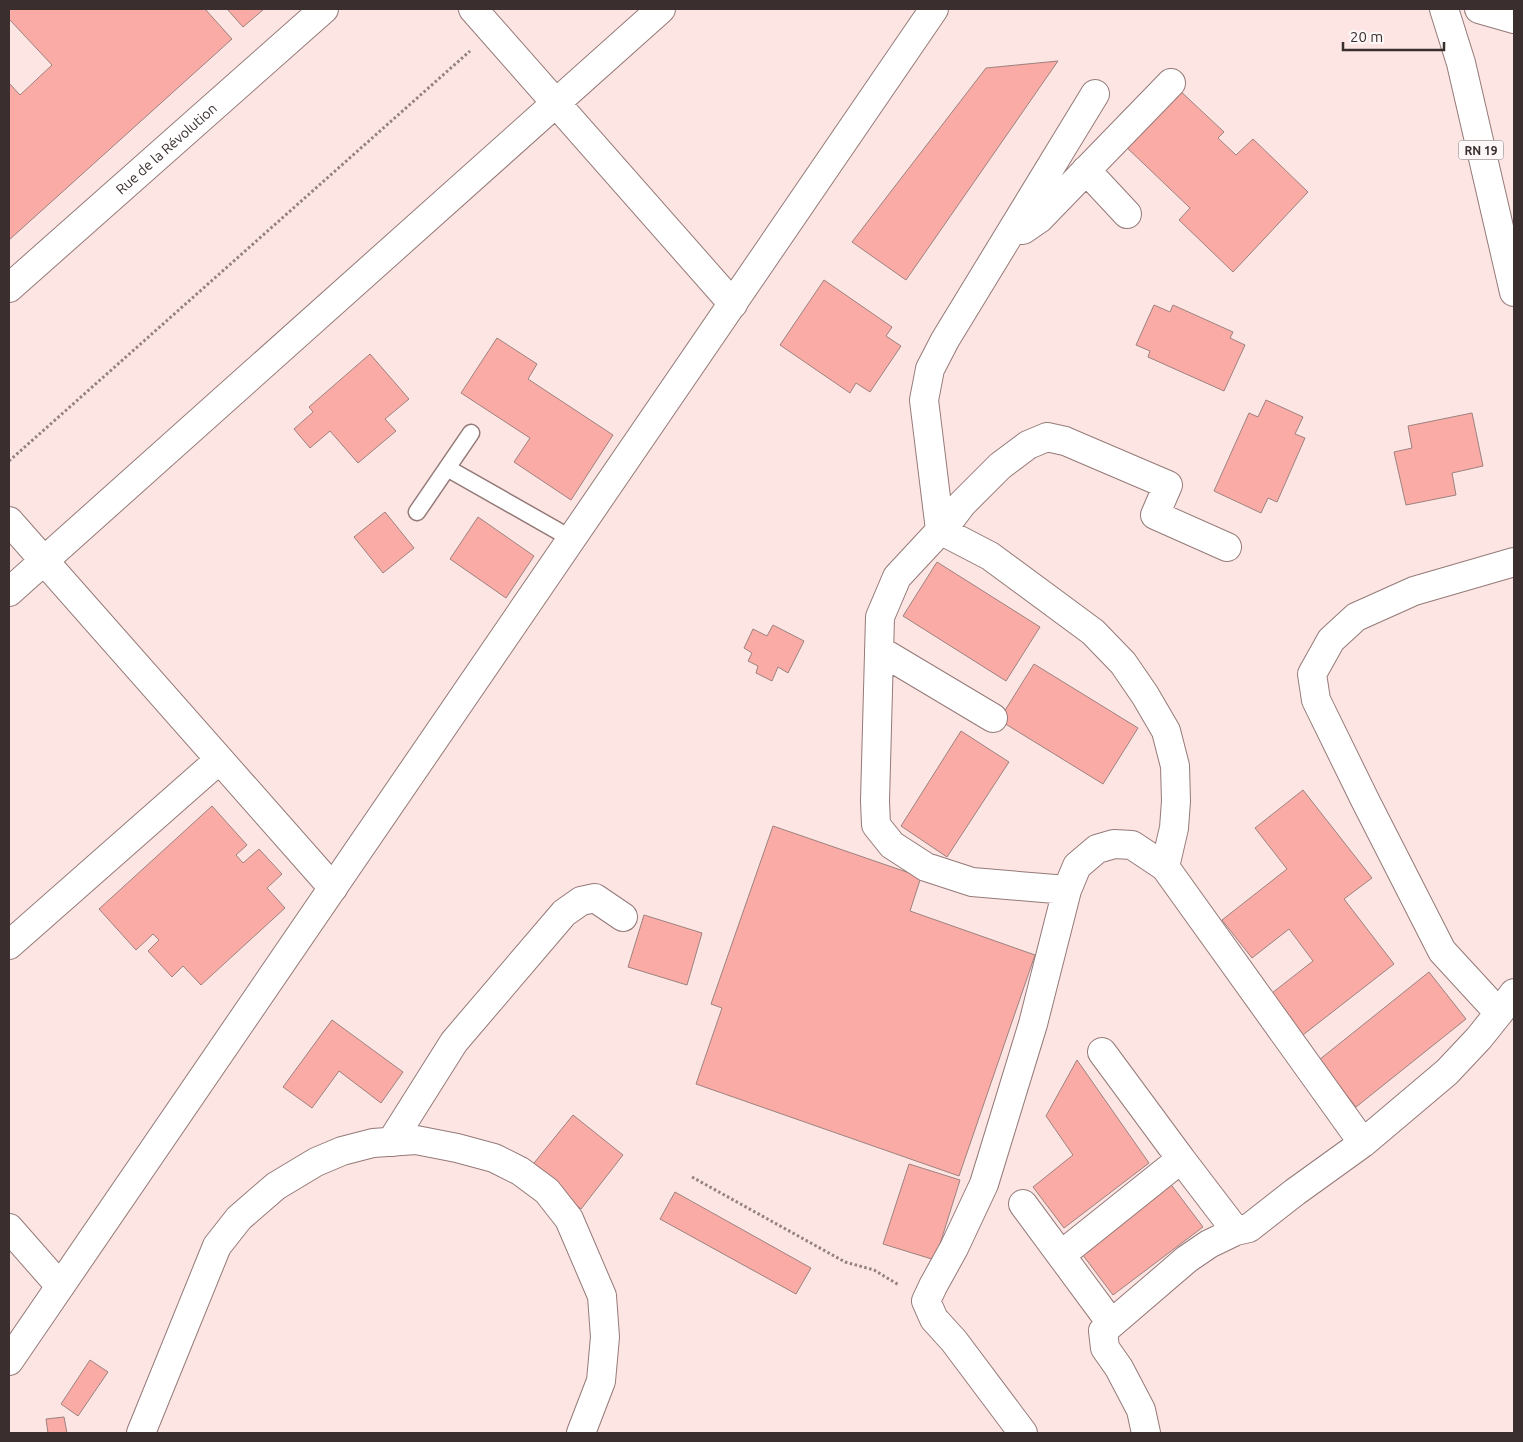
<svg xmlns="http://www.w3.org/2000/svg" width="1523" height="1442" viewBox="0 0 1523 1442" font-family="Ubuntu,sans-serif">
<rect width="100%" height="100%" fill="#fde5e3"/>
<path fill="#fbaba5" stroke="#9c827f" d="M9 9H205L232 39 9 240V83L20 95 52 65 9 19Z
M227 9H264L243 27Z
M1058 61 906 280 852 242 986 68Z
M1176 87 1224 132 1218 138 1236 155 1253 139 1308 192 1233 272 1179 220 1190 208 1122 143Z
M824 280 892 327 886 336 901 346 870 392 856 383 850 393 780 345Z
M1154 305 1170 312 1173 305 1233 332 1230 338 1245 345 1224 391 1148 357 1150 351 1136 345Z
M497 338 537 364 528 379 613 435 571 500 514 462 530 438 461 393Z
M370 354 409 399 385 419 396 431 358 463 330 431 310 448 294 429 313 412 309 407Z
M1266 400 1303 417 1295 434 1305 438 1277 502 1268 498 1261 513 1214 491 1249 413 1258 417Z
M1472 413 1483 466 1452 473 1456 495 1406 505 1394 452 1412 448 1408 426Z
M385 512 414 548 383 573 354 537Z
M478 517 534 556 506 598 450 559Z
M937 562 1040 627 1006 681 903 616Z
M773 625 804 641 788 673 778 667 772 681 756 673 758 666 748 661 752 653 744 648 753 629 767 636Z
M1034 664 1138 728 1103 784 999 720Z
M961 731 1009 762 947 857 901 826Z
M1303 790 1372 878 1344 899 1394 964 1299 1038 1267 997 1313 961 1289 929 1252 958 1222 920 1287 869 1255 828Z
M212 806 247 845 236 855 243 863 259 849 282 874 267 888 285 908 201 985 183 966 172 977 148 951 159 940 153 934 136 950 99 909Z
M773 826 921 877 910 911 1035 955 959 1176 696 1084 722 1008 711 1004Z
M644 915 702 933 687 985 628 967Z
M1429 972 1466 1019 1356 1107 1319 1060Z
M332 1020 403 1072 381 1103 339 1071 312 1108 283 1087Z
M1077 1060 1149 1163 1064 1228 1033 1187 1073 1155 1046 1116Z
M573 1115 623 1155 581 1209 530 1168Z
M909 1164 960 1180 935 1260 883 1244Z
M1169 1182 1203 1227 1113 1295 1079 1250Z
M675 1192 811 1268 796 1294 660 1219Z
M90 1360 108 1372 78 1416 61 1404Z
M64 1417 67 1433H48L46 1419Z"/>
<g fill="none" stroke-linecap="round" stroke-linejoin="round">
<defs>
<path id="lane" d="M447 468 572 539
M417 512 471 433"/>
<path id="street" d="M473 9 733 304
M1479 9 1514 19
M1095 94 945 340 930 369 924 400 940 530 990 556 1093 632 1123 663 1145 695 1166 731 1175 766 1176 801 1174 828 1165 867
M1086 170 1127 214
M1014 228 1023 230 1039 219 1171 83
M9 521 333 888
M9 592 661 9
M879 650 993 718
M1067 890 972 882 926 867 892 845 876 825 875 801 880 617 897 577 950 520 962 504 1000 466 1028 445 1047 437 1065 441 1168 485 1155 515 1227 547
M9 945 219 760
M1499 1013 1514 993
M1102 1052 1181 1159
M391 1142 454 1042 564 913 581 901 595 898 623 917
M1023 1204 1111 1323
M9 1228 60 1286
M1061 1255 1181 1159 1236 1231
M1023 1433 954 1341 934 1319 926 1301 933 1286 954 1248 984 1184 1033 1024 1067 890 1077 866 1097 849 1114 844 1132 845 1165 867 1363 1143
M1146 1433 1141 1410 1119 1368 1105 1348 1103 1331 1187 1259 1209 1244 1236 1231 1249 1228 1295 1192 1363 1143 1447 1072 1479 1038 1499 1013 1442 951 1365 800 1316 700 1312 674 1331 640 1356 617 1414 591 1514 562"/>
<g id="secondary">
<path id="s1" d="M9 288 324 9"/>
<path d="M9 1361 934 9"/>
<path d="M141 1433 217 1246 239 1218 276 1186 316 1162 342 1151 373 1143 416 1140 457 1148 494 1158 520 1171 547 1191 569 1219 602 1296 605 1337 601 1381 581 1433"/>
</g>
<path id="primary" d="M1444 9 1461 63 1514 292"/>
</defs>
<use href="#lane" stroke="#947a78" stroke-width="19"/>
<use href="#street" stroke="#947a78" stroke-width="30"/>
<use href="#secondary" stroke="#947a78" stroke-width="30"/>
<use href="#primary" stroke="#947a78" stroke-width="30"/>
<path stroke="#938281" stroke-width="3" stroke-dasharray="2.5 2.5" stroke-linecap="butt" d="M9 461 470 51
M692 1177 845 1262 874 1270 899 1285"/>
<use href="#lane" stroke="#fff" stroke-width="16"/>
<use href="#street" stroke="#fff" stroke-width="28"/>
<use href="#secondary" stroke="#fff" stroke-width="28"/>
<use href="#primary" stroke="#fff" stroke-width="28"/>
</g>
<g text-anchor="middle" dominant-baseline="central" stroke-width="4" stroke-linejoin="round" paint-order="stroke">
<rect fill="#fdf7f7" stroke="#746b6a" stroke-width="1" x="1458.5" y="140.5" width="45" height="19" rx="4"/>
<g font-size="12" font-weight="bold" fill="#3a2f2e">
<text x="1481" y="150">RN 19</text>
</g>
<g font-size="14" fill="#3a2f2e" stroke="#fdf7f7">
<text stroke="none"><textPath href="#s1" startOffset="210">Rue de la Révolution</textPath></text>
</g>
</g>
<rect width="1523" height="1442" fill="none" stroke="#3a2f2e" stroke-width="20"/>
<path d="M1343 42v8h101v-8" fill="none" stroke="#3a2f2e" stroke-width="2.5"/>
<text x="1350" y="42" font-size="15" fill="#3a2f2e" stroke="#fdf7f7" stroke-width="4" paint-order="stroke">20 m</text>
</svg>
